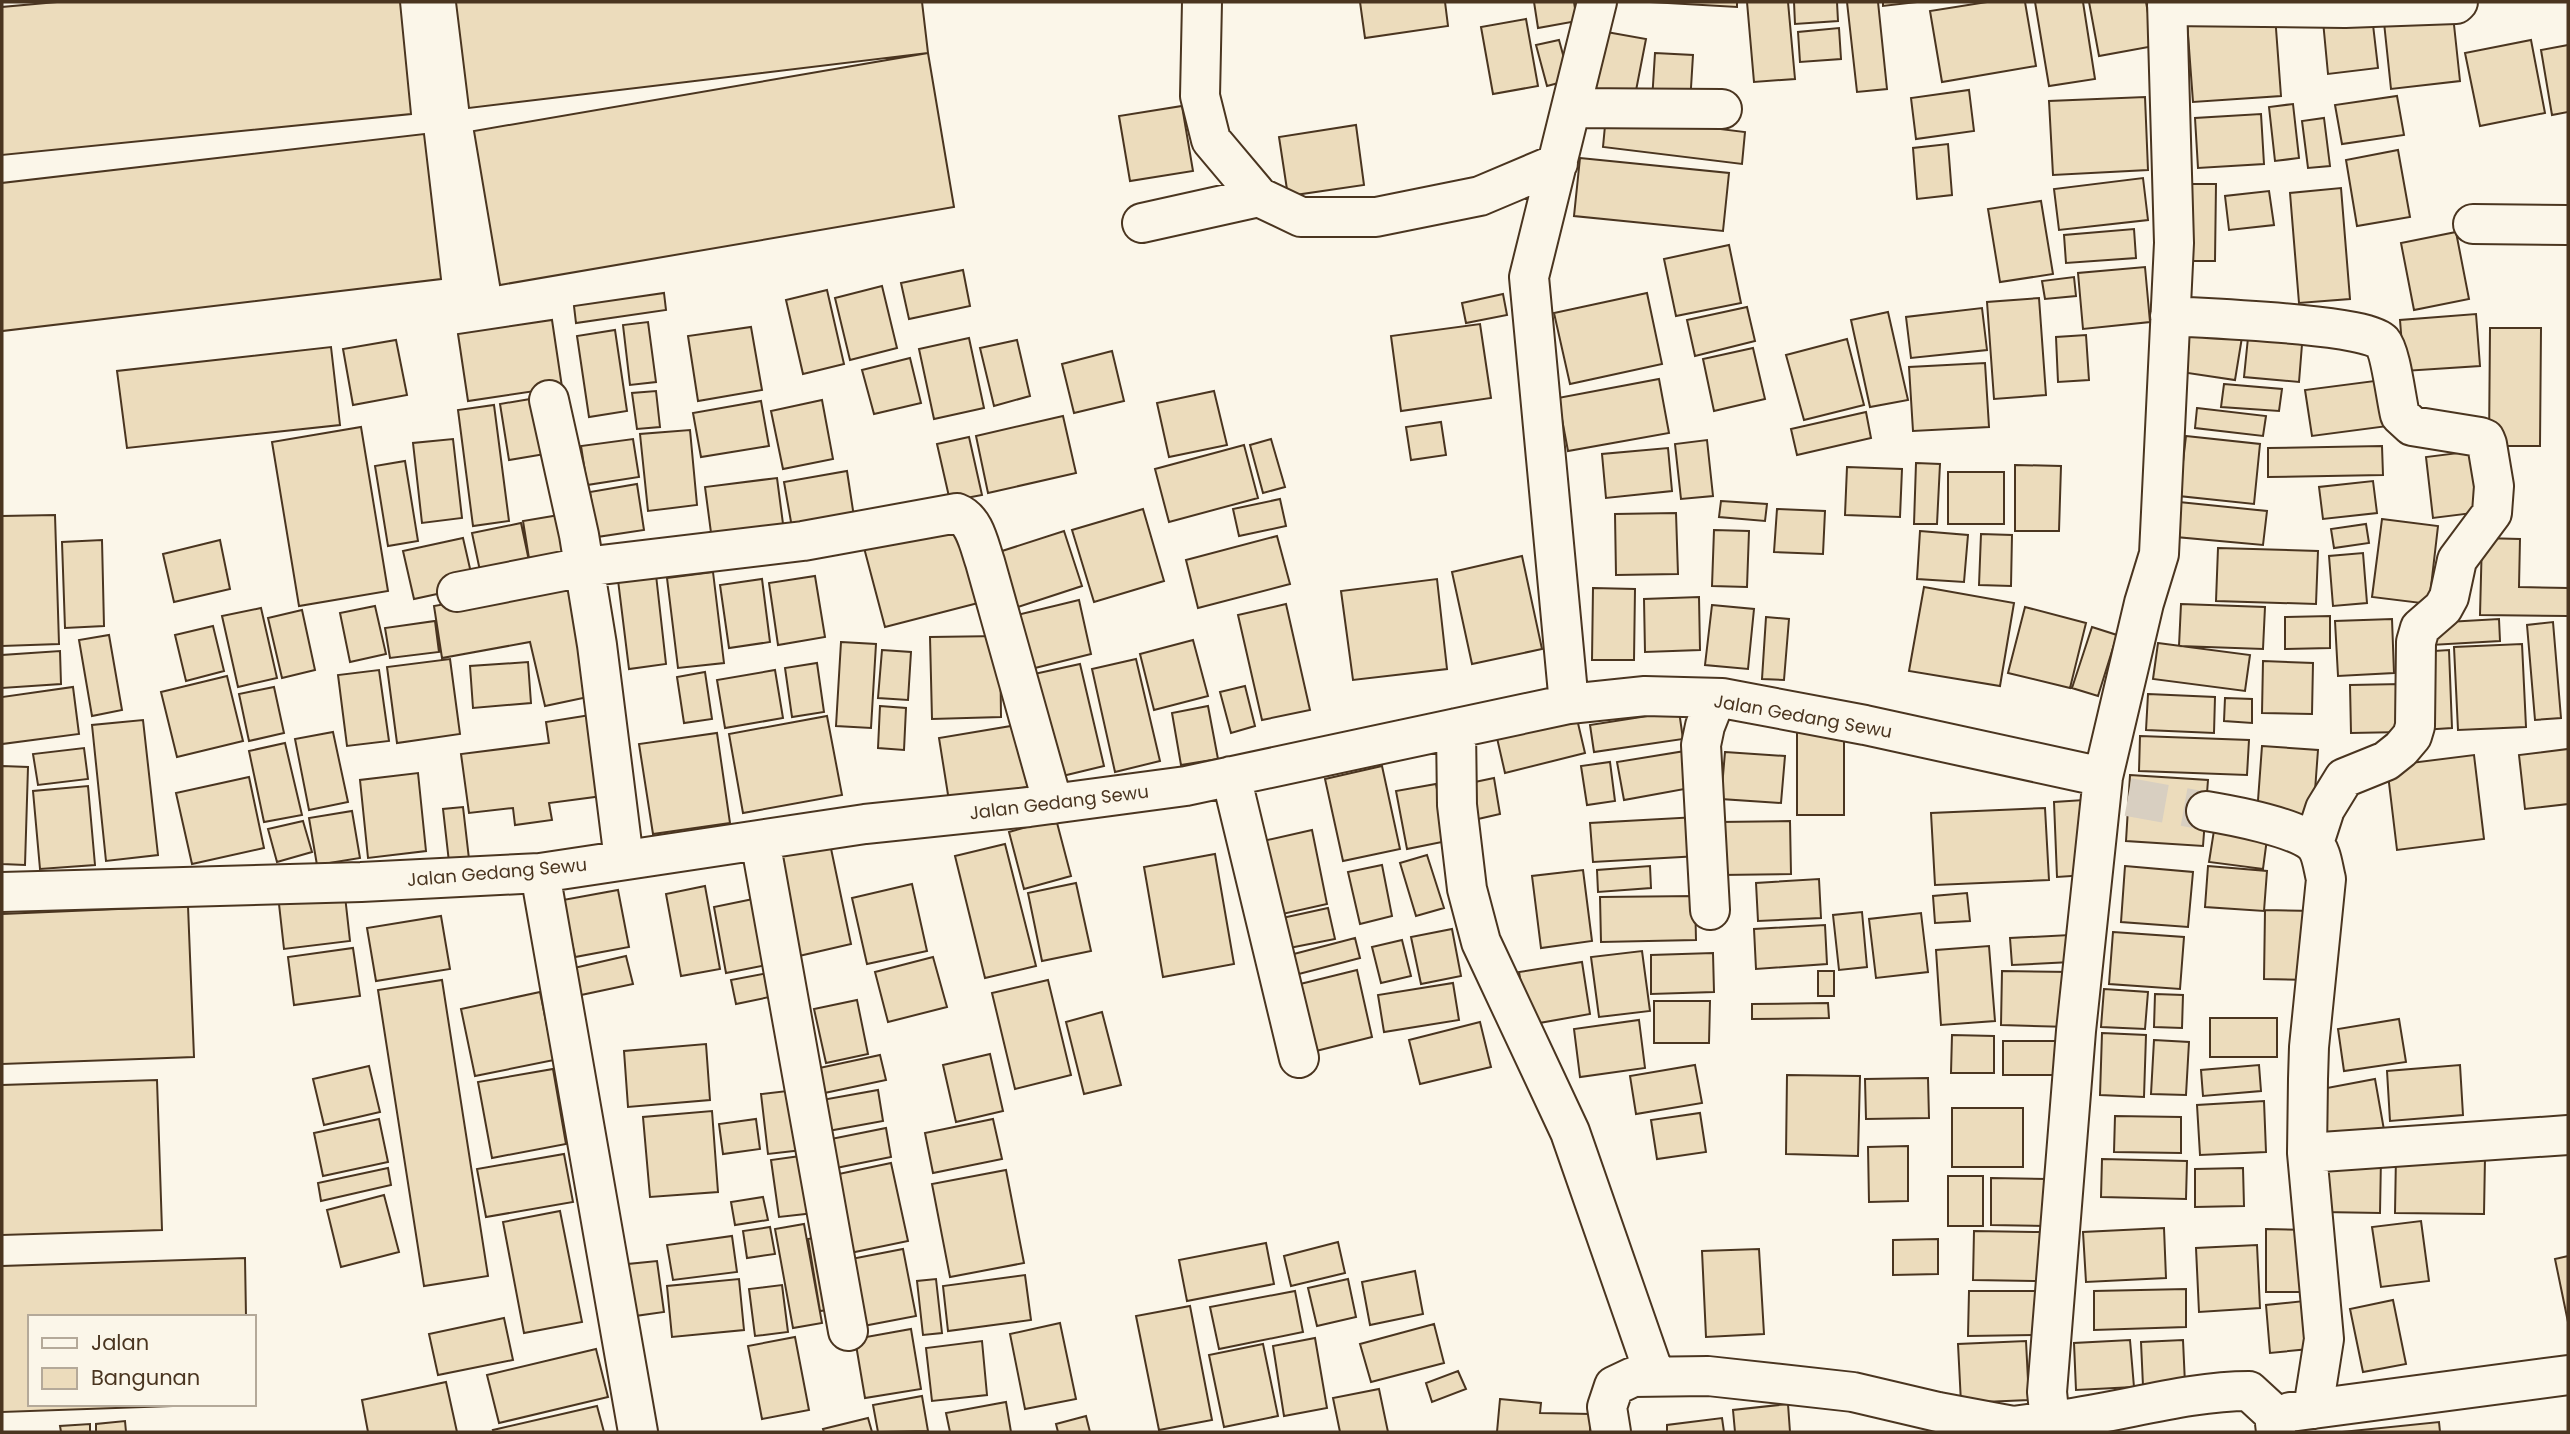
<svg xmlns="http://www.w3.org/2000/svg" width="2570" height="1434" viewBox="0 0 2570 1434" font-family="Poppins,sans-serif">
<rect width="100%" height="100%" fill="#fbf6e9"/>
<path fill="#ecdcbc" stroke="#4a3520" stroke-width="2" d="M57 2H400L411 114 2 155V7Z
M456 2H922L928 53 469 108Z
M1360 2H1445L1448 26 1365 38Z
M1534 2H1574L1577 21 1538 28Z
M1650 2H1737V7Z
M1747 2H1788L1795 79 1754 82Z
M1794 2H1837L1838 21 1795 24Z
M1847 2H1878L1887 89 1857 92Z
M1883 2H1917L1883 6Z
M1987 2H2025L2036 66 1942 82 1930 11Z
M2035 2H2083L2095 79 2049 86Z
M2089 2H2146L2154 46 2099 56Z
M2452 6 2460 81 2391 89 2383 13Z
M2275 15 2281 96 2193 102 2187 21Z
M2372 16 2378 68 2328 74 2323 21Z
M1526 19 1538 86 1493 94 1481 27Z
M1839 28 1841 59 1800 62 1798 32Z
M1601 31 1646 39 1633 106 1588 97Z
M1559 40 1570 80 1547 86 1536 45Z
M2531 40 2545 113 2480 126 2465 53Z
M2568 45V112L2552 115 2541 50Z
M928 53 954 207 500 285 474 131Z
M1655 53 1693 55 1690 104 1652 101Z
M1969 90 1974 131 1916 139 1911 98Z
M2397 96 2404 135 2342 144 2335 105Z
M2145 97 2148 170 2053 175 2049 101Z
M2293 104 2299 158 2275 161 2269 107Z
M1182 106 1193 171 1130 181 1119 116Z
M2261 114 2264 164 2198 168 2195 118Z
M1606 115 1745 132 1742 164 1603 147Z
M2324 118 2330 166 2308 168 2302 121Z
M1356 125 1364 185 1288 196 1279 137Z
M424 134 441 279 2 331V183Z
M1948 144 1952 195 1917 199 1913 148Z
M2398 150 2410 217 2357 226 2346 160Z
M1580 158 1729 173 1723 231 1574 216Z
M2143 178 2148 220 2059 230 2054 189Z
M2183 184H2216L2215 261H2182Z
M2341 188 2350 299 2299 303 2290 193Z
M2269 191 2274 225 2229 230 2225 196Z
M2041 201 2053 274 2000 282 1988 209Z
M2134 229 2136 258 2066 263 2064 235Z
M2456 232 2469 299 2414 310 2401 243Z
M1729 245 1741 303 1676 316 1664 259Z
M2145 267 2150 322 2083 329 2078 273Z
M963 270 970 306 909 319 901 283Z
M2074 277 2076 296 2045 299 2042 281Z
M882 286 897 348 850 360 835 298Z
M827 290 844 364 803 374 786 300Z
M664 293 666 310 576 323 574 306Z
M1647 293 1662 364 1570 384 1554 313Z
M1503 294 1507 315 1466 323 1462 303Z
M2039 298 2046 395 1994 399 1987 302Z
M1747 307 1755 341 1695 356 1687 320Z
M1982 308 1987 350 1911 358 1906 317Z
M1888 312 1908 400 1870 407 1851 320Z
M2476 314 2480 366 2404 371 2400 320Z
M552 320 562 387 468 401 458 334Z
M648 322 656 382 630 385 623 325Z
M2189 323 2243 331 2235 380 2181 372Z
M1480 324 1491 398 1401 411 1391 336Z
M751 327 762 390 698 401 688 336Z
M2249 328 2303 332 2299 382 2244 377Z
M2490 328H2541L2540 446H2489Z
M615 330 627 411 589 417 577 336Z
M2086 335 2089 380 2058 382 2056 337Z
M969 338 984 408 934 419 919 349Z
M1847 339 1864 405 1804 420 1786 355Z
M396 340 407 395 353 405 343 349Z
M1017 340 1030 396 994 406 980 348Z
M331 347 340 425 127 448 117 371Z
M1753 348 1765 399 1714 411 1703 359Z
M1112 351 1124 401 1074 413 1062 364Z
M910 358 921 403 874 414 862 370Z
M1985 363 1989 427 1913 431 1909 367Z
M1659 379 1669 433 1568 451 1558 398Z
M2382 380 2388 426 2312 436 2305 390Z
M2224 384 2282 389 2279 411 2221 407Z
M656 391 660 427 637 429 632 393Z
M1214 391 1227 445 1169 457 1157 403Z
M548 396 557 452 509 460 500 404Z
M822 400 833 459 783 469 771 411Z
M761 401 769 446 701 457 693 413Z
M494 405 509 521 473 526 458 410Z
M2197 408 2266 416 2263 436 2195 428Z
M1866 412 1871 438 1797 455 1791 429Z
M1063 416 1076 473 988 493 976 436Z
M1441 422 1446 455 1411 460 1406 427Z
M361 427 388 591 299 606 272 442Z
M690 430 697 505 648 511 640 434Z
M2186 436 2260 444 2254 504 2179 496Z
M969 437 982 495 950 501 937 444Z
M453 439 462 518 422 523 413 443Z
M633 439 639 477 587 485 581 446Z
M1271 439 1285 487 1263 493 1250 445Z
M1707 440 1713 496 1681 499 1675 444Z
M1244 445 1258 498 1169 522 1155 469Z
M2382 446 2383 475 2268 477V448Z
M1668 448 1672 491 1606 498 1602 454Z
M2482 450 2489 511 2433 518 2426 457Z
M405 461 418 541 388 546 375 466Z
M1916 463 1940 464 1937 524H1914Z
M2015 465 2061 466 2059 531H2015Z
M1847 467 1902 469 1900 517 1845 515Z
M847 471 856 530 794 539 784 482Z
M1948 472H2004V524H1948Z
M777 478 785 539 713 548 705 487Z
M2373 481 2377 513 2323 519 2319 487Z
M637 484 644 530 597 537 590 492Z
M1280 499 1286 526 1239 536 1233 509Z
M1721 501 1767 504 1765 521 1719 517Z
M2179 502 2267 511 2263 545 2176 537Z
M1143 509 1164 581 1094 602 1072 530Z
M1777 509 1825 511 1823 554 1774 552Z
M571 513 580 562 531 571 523 521Z
M1676 513 1678 574 1616 575 1615 514Z
M55 515 59 644 2 646V516Z
M961 519 982 602 885 627 863 544Z
M2382 519 2438 526 2429 604 2372 597Z
M521 523 532 575 483 585 472 533Z
M2366 524 2369 543 2334 548 2331 529Z
M1714 530 1749 531 1747 587 1712 586Z
M1064 531 1082 586 1018 607 999 552Z
M1920 531 1968 535 1964 582 1917 579Z
M1981 534 2012 535 2011 586 1979 585Z
M1277 536 1290 584 1198 608 1186 560Z
M463 538 474 586 414 599 403 551Z
M2482 538 2520 539 2519 587 2568 588V616L2480 615Z
M102 540 104 626 65 628 62 542Z
M220 540 230 589 174 602 163 554Z
M2218 548 2318 551 2316 604 2216 601Z
M2363 553 2367 603 2333 606 2329 556Z
M1522 556 1542 649 1472 664 1452 572Z
M713 572 724 663 678 668 667 578Z
M656 575 666 664 629 669 618 580Z
M815 576 825 637 778 645 769 583Z
M762 579 770 642 729 648 720 585Z
M1437 579 1447 669 1353 680 1341 591Z
M580 580 602 694 545 706 530 642 442 658 434 606Z
M1924 587 2014 603 2000 686 1909 671Z
M1593 588 1635 589 1634 660H1592Z
M1699 597 1700 650 1645 652 1644 599Z
M1079 600 1091 654 1031 669 1017 615Z
M1286 604 1310 710 1262 720 1238 615Z
M2181 604 2265 607 2263 649 2179 646Z
M1712 605 1754 609 1748 669 1705 665Z
M375 606 386 654 350 662 340 613Z
M2025 607 2086 623 2070 688 2008 673Z
M261 608 277 678 238 687 222 616Z
M302 610 315 670 282 678 268 618Z
M2330 616V648L2285 649V617Z
M1766 617 1789 619 1784 680 1762 679Z
M2392 619 2394 673 2338 676 2335 621Z
M2499 619 2500 641 2431 645 2430 623Z
M435 621 439 652 390 658 385 628Z
M2553 622 2561 718 2535 720 2527 625Z
M213 626 224 671 186 681 175 635Z
M2092 627 2117 635 2098 696 2072 688Z
M109 635 122 710 92 716 79 640Z
M1000 636 1001 717 932 719 930 637Z
M1193 640 1208 696 1154 710 1140 654Z
M841 642 876 644 871 728 836 726Z
M2158 643 2250 655 2245 691 2153 679Z
M2522 644 2526 727 2458 730 2454 647Z
M882 650 911 652 908 700 878 698Z
M2449 650 2452 728 2422 730 2419 652Z
M60 651 61 684 2 688V655Z
M450 659 460 734 397 743 387 667Z
M1136 659 1160 761 1115 772 1092 669Z
M2263 661 2313 663 2312 714 2262 713Z
M528 662 531 703 473 708 470 666Z
M817 663 824 712 792 717 785 668Z
M1080 664 1104 766 1050 779 1025 676Z
M379 670 389 741 347 746 338 675Z
M775 670 783 718 725 728 717 680Z
M705 672 712 719 684 723 677 677Z
M227 676 243 741 177 757 161 692Z
M2402 684 2403 732 2351 733 2350 685Z
M1245 686 1255 726 1231 733 1220 692Z
M73 687 79 734 2 744V697Z
M274 687 284 733 249 741 239 694Z
M2148 694 2215 697 2214 733 2146 730Z
M2225 698 2252 699V723L2224 721Z
M880 706 906 708 904 750 878 748Z
M1208 706 1218 759 1181 765 1172 713Z
M1679 711 1683 739 1594 752 1590 725Z
M603 713 602 796 549 803 552 820 515 825 513 808 469 813 461 754 549 743 546 722Z
M827 716 842 795 743 813 729 734Z
M1577 719 1585 753 1505 773 1497 738Z
M143 720 158 855 106 861 92 725Z
M1017 725 1028 787 949 801 939 738Z
M1797 726H1844V815H1797Z
M333 732 348 802 309 810 295 739Z
M717 733 730 823 653 834 639 744Z
M2140 736 2249 740 2247 775 2139 771Z
M285 743 302 815 264 822 249 751Z
M2262 746 2318 750 2313 818 2257 814Z
M84 748 88 779 38 785 33 754Z
M2568 749V804L2525 809 2519 755Z
M1685 751 1690 788 1624 800 1617 762Z
M1725 752 1785 756 1781 803 1721 799Z
M2474 755 2484 839 2397 850 2387 766Z
M1610 762 1615 801 1587 805 1581 766Z
M2 766 28 767 25 865 2 864Z
M1382 766 1400 849 1343 861 1325 779Z
M418 773 426 851 368 858 360 780Z
M2130 775 2208 780 2203 846 2126 841Z
M249 777 264 848 192 864 176 793Z
M1494 778 1500 814 1478 819 1470 783Z
M1436 784 1447 841 1407 849 1396 791Z
M88 786 95 865 40 869 33 791Z
M2084 800 2086 875 2057 877 2054 802Z
M463 807 469 859 449 862 443 809Z
M2045 808 2049 880 1935 885 1931 813Z
M352 811 360 858 317 865 309 818Z
M1697 817 1699 856 1593 862 1590 823Z
M1056 819 1071 876 1024 889 1009 832Z
M303 821 312 852 277 862 268 829Z
M1790 821 1791 874 1720 875 1719 822Z
M2215 824 2268 831 2263 869 2209 862Z
M1312 830 1327 904 1269 917 1254 843Z
M829 839 851 944 799 956 776 850Z
M1005 844 1036 966 985 978 955 856Z
M1215 854 1234 964 1163 977 1144 867Z
M1427 855 1444 908 1416 916 1400 863Z
M1382 865 1392 916 1360 924 1348 872Z
M1650 866 1651 888 1598 892 1597 870Z
M2125 866 2193 872 2188 927 2121 922Z
M2208 866 2267 871 2264 911 2205 907Z
M1583 870 1592 941 1541 948 1532 876Z
M1819 879 1821 918 1758 921 1756 883Z
M1076 883 1091 951 1042 961 1028 893Z
M912 884 927 951 867 964 852 898Z
M705 886 720 969 681 976 666 894Z
M618 890 629 947 575 957 563 900Z
M1967 893 1970 921 1935 923 1933 896Z
M345 896 350 941 284 949 279 904Z
M1695 896 1696 940 1601 942 1600 897Z
M763 897 776 963 726 973 714 907Z
M188 906 194 1057 2 1064V914Z
M1328 908 1335 939 1279 950 1273 920Z
M2265 910 2314 911 2312 980 2264 979Z
M1862 912 1867 967 1839 970 1833 915Z
M1921 913 1928 972 1876 978 1869 919Z
M441 916 450 969 376 981 367 928Z
M1825 925 1827 964 1756 969 1754 929Z
M1452 929 1461 976 1421 984 1411 937Z
M2113 932 2184 937 2180 989 2109 984Z
M2070 935 2071 962 2012 965 2010 938Z
M1355 938 1360 958 1295 975 1290 955Z
M1402 940 1411 976 1381 983 1372 947Z
M1989 946 1995 1021 1941 1025 1936 950Z
M353 948 360 996 294 1005 288 957Z
M1642 951 1650 1011 1599 1017 1591 957Z
M1713 953 1714 992 1651 994V955Z
M626 956 633 984 581 995 574 968Z
M933 957 947 1007 888 1022 875 972Z
M1582 962 1590 1014 1528 1025 1519 972Z
M1357 970 1372 1037 1308 1053 1292 986Z
M779 971 784 994 736 1004 731 980Z
M1818 971H1834V996H1818Z
M2002 971 2072 972 2071 1027 2001 1025Z
M442 980 488 1276 424 1286 378 990Z
M1048 980 1071 1075 1015 1089 992 993Z
M1453 983 1459 1020 1384 1032 1378 995Z
M2104 989 2148 992 2145 1029 2101 1027Z
M540 992 554 1060 475 1076 461 1009Z
M2155 994 2183 995 2182 1028 2154 1027Z
M857 1000 868 1054 826 1063 814 1009Z
M1654 1001H1710L1709 1043H1654Z
M1828 1003 1829 1018 1752 1019V1004Z
M1102 1012 1121 1085 1084 1094 1066 1022Z
M2210 1018H2277V1057H2210Z
M2399 1019 2406 1062 2344 1071 2338 1029Z
M1639 1020 1645 1068 1580 1077 1574 1029Z
M1480 1022 1491 1067 1420 1084 1409 1040Z
M2102 1033 2146 1035 2144 1097 2100 1095Z
M1952 1035 1994 1036V1073H1951Z
M2154 1040 2189 1042 2186 1095 2151 1094Z
M2003 1041H2056V1075H2003Z
M706 1044 710 1100 628 1107 624 1051Z
M990 1054 1003 1111 956 1122 943 1065Z
M880 1055 886 1080 815 1095 810 1070Z
M1695 1065 1702 1103 1636 1114 1630 1076Z
M2259 1065 2261 1091 2203 1096 2201 1070Z
M2460 1065 2463 1115 2390 1121 2387 1071Z
M369 1066 380 1112 324 1125 313 1079Z
M553 1069 566 1144 492 1158 478 1082Z
M1787 1075 1860 1076 1858 1156 1786 1154Z
M1928 1078 1929 1118 1866 1119 1865 1079Z
M2375 1079 2384 1130 2320 1142 2311 1091Z
M157 1080 162 1230 2 1235V1085Z
M804 1089 811 1149 768 1154 761 1094Z
M878 1090 883 1121 828 1131 822 1100Z
M2264 1101 2266 1152 2200 1155 2197 1105Z
M1952 1108H2023V1167H1952Z
M712 1111 718 1192 650 1197 643 1117Z
M1700 1113 1706 1152 1657 1159 1651 1120Z
M2115 1116 2181 1117V1153L2114 1152Z
M379 1119 388 1162 323 1176 314 1133Z
M756 1119 760 1149 723 1154 719 1124Z
M993 1119 1002 1159 933 1173 925 1133Z
M886 1128 891 1157 836 1168 831 1139Z
M1908 1146V1201L1869 1202 1868 1147Z
M564 1154 573 1202 486 1217 477 1169Z
M815 1154 823 1212 779 1217 771 1160Z
M2396 1155 2485 1157 2484 1214 2395 1213Z
M2324 1156 2381 1157 2380 1213 2323 1212Z
M2102 1159 2187 1161 2186 1199 2101 1197Z
M891 1163 908 1241 850 1253 834 1175Z
M388 1168 391 1185 321 1201 318 1183Z
M2243 1168 2244 1206 2195 1207V1169Z
M1006 1170 1024 1263 950 1277 932 1184Z
M1948 1176H1983V1226H1948Z
M1991 1178 2047 1179 2046 1226 1991 1225Z
M384 1195 399 1252 341 1267 327 1210Z
M763 1197 768 1220 735 1225 731 1202Z
M560 1211 582 1322 524 1333 503 1222Z
M2421 1221 2429 1281 2381 1287 2372 1227Z
M804 1224 822 1323 793 1328 775 1229Z
M770 1227 775 1254 747 1258 743 1231Z
M2164 1228 2166 1278 2086 1282 2083 1232Z
M2266 1229 2311 1230 2310 1292H2266Z
M1974 1231 2040 1232 2039 1281 1973 1280Z
M829 1235 841 1308 820 1311 808 1239Z
M732 1236 737 1272 673 1280 667 1245Z
M1938 1239V1274L1893 1275V1240Z
M1338 1242 1345 1273 1291 1286 1284 1256Z
M1266 1243 1274 1284 1187 1301 1179 1260Z
M2257 1245 2260 1308 2199 1312 2196 1248Z
M903 1249 916 1316 858 1327 846 1260Z
M1759 1249 1764 1334 1706 1337 1702 1251Z
M2568 1256V1322L2555 1259Z
M245 1258 246 1317H30V1404H230L2 1412V1266Z
M657 1261 664 1312 635 1316 628 1264Z
M1415 1271 1423 1314 1370 1325 1362 1282Z
M1025 1275 1031 1320 948 1331 943 1286Z
M739 1279 744 1330 672 1337 667 1286Z
M936 1279 942 1333 923 1335 917 1281Z
M1348 1279 1356 1317 1317 1326 1308 1288Z
M782 1285 788 1332 755 1336 749 1289Z
M2186 1289V1327L2094 1330V1291Z
M1295 1291 1303 1332 1219 1349 1210 1307Z
M1969 1291H2039V1335L1968 1336Z
M2393 1300 2406 1364 2363 1372 2350 1309Z
M2304 1301 2309 1349 2270 1353 2266 1305Z
M1190 1306 1212 1420 1159 1430 1136 1316Z
M504 1318 513 1360 438 1375 429 1334Z
M1060 1323 1076 1399 1025 1409 1010 1334Z
M1434 1324 1444 1363 1371 1382 1360 1344Z
M911 1329 921 1389 865 1398 855 1339Z
M795 1337 809 1410 762 1419 748 1346Z
M1315 1338 1327 1408 1284 1416 1273 1346Z
M2130 1340 2134 1387 2076 1390 2074 1343Z
M2183 1340 2185 1384 2143 1386 2141 1342Z
M982 1341 987 1395 932 1401 926 1348Z
M2026 1341 2029 1400 1961 1403 1958 1344Z
M1263 1344 1278 1416 1224 1427 1209 1355Z
M596 1349 608 1397 499 1423 487 1375Z
M1458 1371 1466 1389 1432 1402 1426 1383Z
M446 1382 457 1432H368L362 1400Z
M1379 1389 1388 1432H1340L1333 1398Z
M922 1396 928 1431 878 1432 873 1405Z
M1500 1399 1541 1403 1540 1413 1591 1414 1590 1432H1497Z
M1006 1402 1011 1432H950L946 1413Z
M1788 1404 1790 1432H1735L1733 1410Z
M597 1406 604 1432H494L493 1430Z
M1086 1416 1090 1432H1058L1056 1424Z
M868 1418 872 1432H824L823 1429Z
M1722 1418 1724 1432H1667V1425Z
M125 1421 126 1432H96V1424Z
M2439 1422 2440 1432H2342Z
M90 1424V1432H61L60 1426Z"/>
<g fill="none" stroke-linecap="round" stroke-linejoin="round">
<path stroke="#d8cfc1" stroke-width="38" stroke-dasharray="38 19" stroke-linecap="butt" d="M2128 797 2206 811"/>
<defs>
<path id="minor" d="M1202 2 1200 96 1211 140 1259 197 1301 217H1376L1480 196 1558 163
M2167 2 2174 243 2159 554 2144 603 2103 777 2076 1031 2047 1392 2050 1421C2115 1414 2185 1391 2249 1391L2274 1414 2276 1432
M2167 6 2345 8 2456 4 2458 2
M1571 108 1722 109
M1142 223 1259 197
M2473 224 2568 225
M2170 316C2202 318 2367 324 2382 342 2391 352 2396 399 2400 415L2412 426 2480 437 2485 439 2487 444 2494 486 2492 513 2457 560 2449 597 2443 608 2420 628 2416 642 2415 726 2412 736 2401 749 2386 761 2344 778 2325 809 2314 843
M549 400 579 535 597 645 624 860
M457 592 584 567 803 541 957 513C975 520 979 545 985 562L1053 804
M1569 704 1529 277 1597 2
M1456 728 1457 805 1467 889 1481 942 1570 1132 1655 1376
M1231 776 1299 1058
M2206 811C2230 815 2294 827 2313 843 2322 851 2323 868 2326 879L2309 1047 2308 1079 2307 1153 2324 1339 2313 1409
M760 840 848 1331
M540 873 638 1432
M2 892 361 882 540 873 865 824 1029 807 1186 786 1569 704 1645 696 1722 698 1865 725 2103 777
M1710 910 1701 745 1705 726 1716 698
M2307 1153 2568 1135
M2290 1412 2568 1375
M1611 1432 1607 1407 1614 1386 1633 1377 1708 1376 1853 1392 1938 1412 2013 1426 2050 1421"/>
</defs>
<use href="#minor" stroke="#4a3520" stroke-width="42"/>
<use href="#minor" stroke="#fbf6e9" stroke-width="38"/>
</g>
<g text-anchor="middle" dominant-baseline="central" stroke-width="5" stroke-linejoin="round" paint-order="stroke">
<g font-size="18" fill="#4a3520" stroke="#fbf6e9">
<text transform="translate(1803 716) rotate(10)">Jalan Gedang Sewu</text>
<text transform="translate(1059 802) rotate(-7)">Jalan Gedang Sewu</text>
<text transform="translate(497 872) rotate(-5)">Jalan Gedang Sewu</text>
</g>
</g>
<rect width="2570" height="1434" fill="none" stroke="#4a3520" stroke-width="7"/>
<rect x="28" y="1315" width="228" height="91" fill="#fbf6e9" stroke="#b4a999" stroke-width="2"/>
<rect x="42" y="1338" width="35" height="10" fill="#fbf6e9" stroke="#b4a999" stroke-width="2"/>
<text x="91" y="1350" font-size="21" fill="#4a3520">Jalan</text>
<rect x="42" y="1368" width="35" height="21" fill="#ecdcbc" stroke="#b4a999" stroke-width="2"/>
<text x="91" y="1385" font-size="21" fill="#4a3520">Bangunan</text>
</svg>
